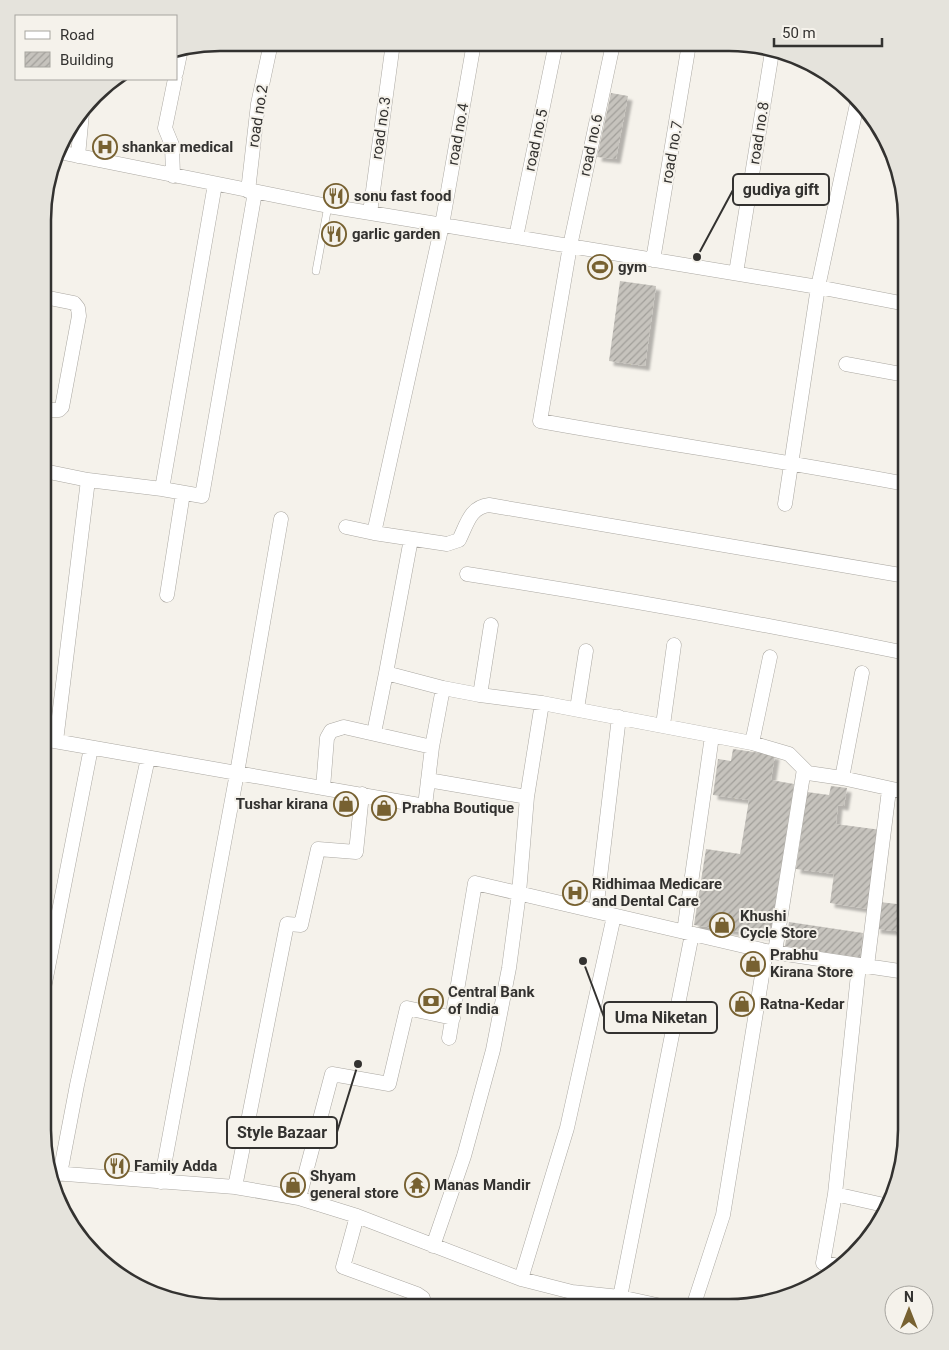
<svg xmlns="http://www.w3.org/2000/svg" width="949" height="1350" viewBox="0 0 949 1350" font-family="Roboto,sans-serif">
<defs>
<pattern id="building-hatch" width="6" height="6" patternUnits="userSpaceOnUse" patternTransform="scale(1.25)"><rect width="6" height="6" fill="#c6c3bd"/><path d="M-1 1l2-2M0 6l6-6M5 7l2-2" fill="none" stroke="#a19f9a"/></pattern>
<filter id="shadow"><feDropShadow dx="4.5" dy="4.5" stdDeviation="1" flood-color="#0004"/></filter>
</defs>
<rect width="100%" height="100%" fill="#f5f2eb"/>
<path fill="url(#building-hatch)" filter="url(#shadow)" d="M611 93 628 96 616 159 597 157Z
M620 281 656 286 645 366 609 361Z
M733 749 775 755 771 780 794 784 770 936 694 925 706 849 740 854 749 800 713 795 718 759 731 761Z
M831 786 847 788 844 806 838 805 836 824 881 830 869 909 830 903 834 874 796 869 807 792 829 795Z
M879 902 906 905V932L876 929Z
M789 922 863 933 860 957 785 946Z"/>
<g fill="none" stroke-linecap="round" stroke-linejoin="round">
<defs>
<path id="lane" d="M316 271 328 206"/>
<path id="street" d="M613 44 570 246 540 421C662 443 785 461 906 484
M176 73 181 49
M59 152 328 206 818 287 906 304
M78 156 82 113
M173 176 172 145 165 128 175 79
M248 191 258 104 271 43
M370 213 393 43
M516 237 556 43
M653 260 689 44
M736 273 772 52
M846 364 906 375
M44 410H59L62 407 79 316 78 308 74 303 44 297
M44 471 88 480 56 741
M88 480 162 489 215 184
M162 489 202 496 255 192
M785 504 818 287 857 104
M346 527 374 533 442 225 474 43
M374 533 447 544 459 540C467 524 470 507 489 505L906 576
M467 574C614 597 760 623 906 653
M167 595 183 493
M491 625 480 695 542 703 752 743 789 754 808 773 842 778
M862 673 842 778 906 792
M443 688 480 695
M577 709 586 651
M663 725 674 645
M374 733 386 673
M43 739 425 806 432 747 443 688 386 673 411 539
M752 743 770 657
M428 780 527 797
M323 788 327 738 331 731 344 727 432 747
M596 911 619 717
M684 932 712 736
M775 952 804 769
M867 966 889 790
M43 993 91 748
M449 1038 475 883 766 951 906 972
M53 1173 235 1187 299 1198 357 1216 521 1279 572 1292 620 1297 666 1307
M60 1174 77 1085 148 758
M161 1182 237 773 281 519
M235 1187 287 924 301 925 318 849 356 852 362 794
M835 1194 884 1205
M299 1198 332 1074 389 1084 407 1008 453 1018
M357 1216 343 1267 417 1294 423 1298 424 1307
M433 1246 464 1156 493 1050 509 968 519 893 527 797 542 703
M834 1265 823 1263 835 1194 859 965
M521 1279 567 1128 614 916
M620 1297 692 934
M693 1307 723 1215 766 951"/>
</defs>
<use href="#lane" stroke="#aba8a2" stroke-width="8"/>
<use href="#street" stroke="#aba8a2" stroke-width="15"/>
<use href="#lane" stroke="#fff" stroke-width="7"/>
<use href="#street" stroke="#fff" stroke-width="14"/>
</g>
<defs>
<symbol id="hospital-ring" viewBox="-11 -11 22 22"><circle r="9.5" fill="#f5f2eb" stroke="#776131" stroke-width="1.5"/><path d="M-5-5h3v3.5h4V-5h3V5h-3V1.5h-4V5h-3Z" fill="#776131"/></symbol>
<symbol id="restaurant-ring" viewBox="-11 -11 22 22"><circle r="9.5" fill="#f5f2eb" stroke="#776131" stroke-width="1.5"/><path d="M-5-6h1v4h1v-4h1v4h1v-4h1v5L-1.5 .5V6h-2V.5L-5-1ZM5-6V6H3V1.5H1.5Q1.5-4 5-6Z" fill="#776131"/></symbol>
<symbol id="stadium-ring" viewBox="-11 -11 22 22"><circle r="9.5" fill="#f5f2eb" stroke="#776131" stroke-width="1.5"/><path d="M0-5a6.5 5 0 1 0 0 10a6.5 5 0 1 0 0-10ZM-3.5-1.8h7v3.6h-7Z" fill="#776131"/></symbol>
<symbol id="shop-ring" viewBox="-11 -11 22 22"><circle r="9.5" fill="#f5f2eb" stroke="#776131" stroke-width="1.5"/><path d="M-5-2.5h2.3a2.7 3.5 0 0 1 5.4 0H5L5.5 6h-11ZM-1.5-2.5h3a1.5 2.3 0 0 0-3 0Z" fill="#776131"/></symbol>
<symbol id="bank-ring" viewBox="-11 -11 22 22"><circle r="9.5" fill="#f5f2eb" stroke="#776131" stroke-width="1.5"/><path d="M-6-4H6V4H-6ZM0-2.3a2.3 2.3 0 1 0 0 4.6a2.3 2.3 0 1 0 0-4.6Z" fill="#776131"/></symbol>
<symbol id="temple-ring" viewBox="-11 -11 22 22"><circle r="9.5" fill="#f5f2eb" stroke="#776131" stroke-width="1.5"/><path d="M0-6L5-2H3V0L6.5 2.5H4V6H1.5V3h-3V6H-4V2.5H-6.5L-3 0V-2H-5Z" fill="#776131"/></symbol>
</defs>
<g fill-rule="evenodd">
<use href="#hospital-ring" x="91" y="133" width="28" height="28"/>
<use href="#restaurant-ring" x="322" y="182" width="28" height="28"/>
<use href="#restaurant-ring" x="320" y="220" width="28" height="28"/>
<use href="#stadium-ring" x="586" y="253" width="28" height="28"/>
<use href="#shop-ring" x="332" y="790" width="28" height="28"/>
<use href="#shop-ring" x="370" y="794" width="28" height="28"/>
<use href="#hospital-ring" x="561" y="879" width="28" height="28"/>
<use href="#shop-ring" x="708" y="911" width="28" height="28"/>
<use href="#shop-ring" x="739" y="950" width="28" height="28"/>
<use href="#bank-ring" x="417" y="987" width="28" height="28"/>
<use href="#shop-ring" x="728" y="990" width="28" height="28"/>
<use href="#restaurant-ring" x="103" y="1152" width="28" height="28"/>
<use href="#shop-ring" x="279" y="1171" width="28" height="28"/>
<use href="#temple-ring" x="403" y="1171" width="28" height="28"/>
</g>
<g text-anchor="middle" dominant-baseline="central" stroke-width="4" stroke-linejoin="round" paint-order="stroke">
<g font-size="15" fill="#333230" stroke="#f5f2eb">
<text transform="translate(258 116) rotate(-81)">road no.2</text>
<text transform="translate(381 128) rotate(-82)">road no.3</text>
<text transform="translate(759 133) rotate(-81)">road no.8</text>
<text transform="translate(458 134) rotate(-80)">road no.4</text>
<text transform="translate(536 140) rotate(-78)">road no.5</text>
<text transform="translate(591 145) rotate(-78)">road no.6</text>
<text transform="translate(672 152) rotate(-80)">road no.7</text>
</g>
<g font-size="15" font-weight="bold" fill="#333230" stroke="#f5f2eb" text-anchor="start">
<text x="122" y="147">shankar medical</text>
<text x="354" y="196">sonu fast food</text>
<text x="352" y="234">garlic garden</text>
<text x="618" y="267">gym</text>
<text x="328" y="804" text-anchor="end">Tushar kirana</text>
<text x="402" y="808">Prabha Boutique</text>
<text x="592" y="884">Ridhimaa Medicare<tspan x="592" dy="17">and Dental Care</tspan></text>
<text x="740" y="916">Khushi<tspan x="740" dy="17">Cycle Store</tspan></text>
<text x="770" y="955">Prabhu<tspan x="770" dy="17">Kirana Store</tspan></text>
<text x="448" y="992">Central Bank<tspan x="448" dy="17">of India</tspan></text>
<text x="760" y="1004">Ratna-Kedar</text>
<text x="134" y="1166">Family Adda</text>
<text x="310" y="1176">Shyam<tspan x="310" dy="17">general store</tspan></text>
<text x="434" y="1185">Manas Mandir</text>
</g>
</g>
<path d="M0 0H949V1350H0ZM220 51H729A169 169 0 0 1 898 220V1130A169 169 0 0 1 729 1299H220A169 169 0 0 1 51 1130V220A169 169 0 0 1 220 51Z" fill="#e5e3dc" fill-rule="evenodd"/>
<path fill="none" stroke="#333230" stroke-width="2.5" d="M220 51H729A169 169 0 0 1 898 220V1130A169 169 0 0 1 729 1299H220A169 169 0 0 1 51 1130V220A169 169 0 0 1 220 51Z"/>
<path fill="none" stroke="#333230" stroke-width="2" d="M697 257L733 190M583 961L604 1017M358 1064L337 1132"/>
<g fill="#333230" stroke="#f5f2eb" stroke-width="2">
<circle cx="697" cy="257" r="5"/>
<circle cx="583" cy="961" r="5"/>
<circle cx="358" cy="1064" r="5"/>
</g>
<g fill="#f5f2eb" stroke="#333230" stroke-width="2">
<rect x="733" y="174" width="96" height="31" rx="5"/>
<rect x="604" y="1002" width="113" height="31" rx="5"/>
<rect x="227" y="1117" width="110" height="31" rx="5"/>
</g>
<g font-size="16" text-anchor="middle" font-weight="bold" fill="#333230">
<text x="781" y="195">gudiya gift</text>
<text x="661" y="1023">Uma Niketan</text>
<text x="282" y="1138">Style Bazaar</text>
</g>
<rect x="15" y="15" width="162" height="65" fill="#f5f2eb" stroke="#a7a5a0"/>
<rect x="25" y="31" width="25" height="8" fill="#ffffff" stroke="#a7a5a0"/>
<text x="60" y="40" font-size="15" fill="#333230">Road</text>
<rect x="25" y="52" width="25" height="15" fill="url(#building-hatch)" stroke="#a7a5a0"/>
<text x="60" y="65" font-size="15" fill="#333230">Building</text>
<g transform="translate(909 1310)"><circle r="24" fill="#f5f2eb" stroke="#a7a5a0"/>
<path d="M0-4L9 19L0 12L-9 19Z" fill="#776131"/>
<text y="-8" font-size="14" font-weight="bold" text-anchor="middle" fill="#333230">N</text>
</g>
<path d="M774 38v8h108v-8" fill="none" stroke="#333230" stroke-width="2.5"/>
<text x="782" y="38" font-size="15" fill="#333230" stroke="#f5f2eb" stroke-width="4" paint-order="stroke">50 m</text>
</svg>
